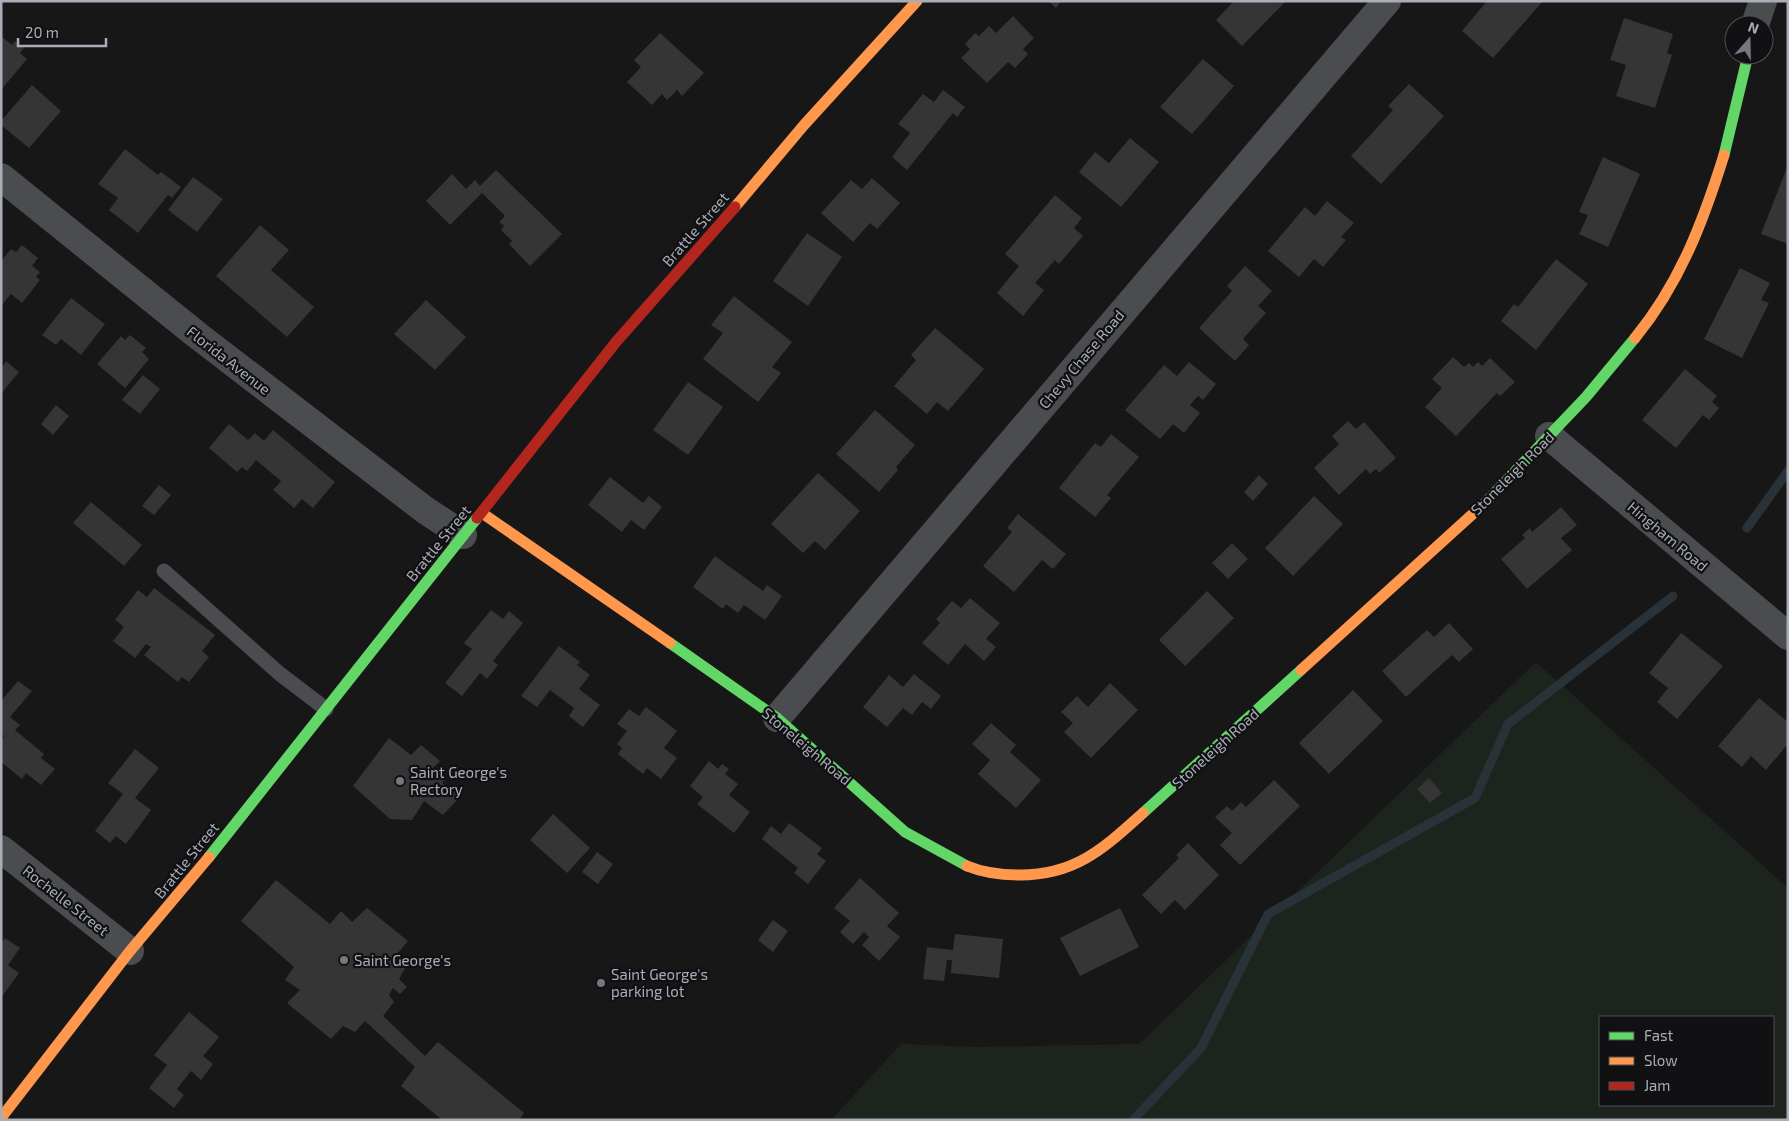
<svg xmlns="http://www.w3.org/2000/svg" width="1789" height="1121" viewBox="0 0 1789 1121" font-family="'Exo 2',sans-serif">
<rect width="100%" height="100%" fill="#171717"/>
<path fill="#1d241e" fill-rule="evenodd" d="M1536 662 1788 888V1120H831L901 1044 978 1047 1139 1044ZM1600 1017H1773V1105H1600Z"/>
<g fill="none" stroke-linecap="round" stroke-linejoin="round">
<path stroke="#2a3239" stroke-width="9" d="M1747 528 1788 471
M1133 1120 1201 1048 1268 914 1475 798 1508 724 1673 596"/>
</g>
<path fill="#353536" d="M1048 1H1061L1056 8Z
M1234 1H1286L1242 46 1216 20Z
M1487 1H1543L1493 58 1462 31Z
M1013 16 1034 38 1023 49 1028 54 1015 68 1008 62 987 83 961 58 970 49 965 44 975 33 979 36 989 26 996 33Z
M1624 18 1673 34 1667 53 1672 55 1655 108 1616 96 1626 65 1610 60Z
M660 33 704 73 682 96 677 90 667 100 662 94 652 105 627 82 641 67 634 60Z
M1 36 12 45 15 41 24 48 20 53 27 59 1 90Z
M1203 59 1234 86 1192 134 1160 107Z
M1409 84 1444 116 1381 184 1351 156 1393 110 1388 106Z
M32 85 61 111 29 148 1 125V121Z
M943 90 965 107 957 117 953 113 907 170 892 157 910 133 898 124 923 94 934 102Z
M1130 138 1159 162 1121 207 1079 172 1095 152 1109 163Z
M125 149 158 175 161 172 181 187 172 198 168 195 138 233 109 210 118 198 98 184Z
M1603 157 1640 174 1608 247 1579 234 1588 215 1579 212Z
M1788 165V244L1761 234Z
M496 170 562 234 530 266 509 244 512 241 501 230 504 226 499 222 505 216 482 193 450 225 426 201 452 174 466 189 475 180 480 186Z
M193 177 223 199 197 232 168 210Z
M872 178 900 203 877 229 870 223 853 242 821 213 851 180 862 189Z
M1055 195 1082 218 1074 228 1083 236 1059 264 1055 260 1035 283 1044 290 1023 316 997 293 1019 266 1005 254Z
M1327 201 1354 223 1341 237 1346 240 1323 267 1314 259 1299 277 1268 251 1305 207 1315 216Z
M260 225 289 250 271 270 314 307 287 337 216 276Z
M807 233 842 257 808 306 773 281Z
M22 245 38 258 32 266 40 272 36 277 40 280 22 303 11 294 1 306V261L11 249 16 252Z
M1556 259 1588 284 1536 350 1501 321 1514 304 1518 307Z
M1245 266 1272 291 1258 306 1266 313 1243 339 1249 345 1235 361 1199 328 1232 291 1227 286Z
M1740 268 1770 283 1761 300 1769 303 1742 358 1704 339Z
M734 296 792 342 772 367 781 373 758 402 703 359 723 333 711 325Z
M71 298 105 324 81 355 61 339 56 345 42 335Z
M426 300 466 337 435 370 394 334Z
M935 328 984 369 948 411 937 402 927 414 894 386 916 360 911 355Z
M130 335 146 348 142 352 149 359 125 388 97 364 121 336 125 340Z
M1453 357 1464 367 1469 363 1473 367 1478 362 1482 366 1490 358 1515 382 1500 396 1497 393 1456 436 1425 407 1442 388 1432 379Z
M6 361 19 372 1 394V368Z
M1189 362 1216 384 1203 400 1198 396 1190 405 1200 413 1184 433 1173 424 1160 439 1125 410 1164 365 1177 376Z
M1685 369 1717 396 1712 402 1719 408 1709 420 1703 415 1676 448 1642 420Z
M143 375 160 389 140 414 122 400Z
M688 382 723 407 688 455 653 430Z
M56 405 69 416 53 435 41 424Z
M875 410 915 445 896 467 898 470 879 492 836 454Z
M1348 421 1356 429 1364 422 1396 458 1379 473 1376 469 1370 474 1366 469 1339 495 1314 468 1339 444 1332 436Z
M229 424 248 440 255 433 264 441 273 430 335 482 313 508 302 499 294 508 273 490 281 481 256 460 247 471 242 467 237 472 209 448Z
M1111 434 1139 457 1107 495 1111 498 1095 517 1059 488 1095 443 1101 447Z
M818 473 860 511 825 550 815 541 803 553 771 524Z
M1259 475 1268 484 1253 501 1244 492Z
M610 477 643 503 649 496 662 507 644 530 631 520 622 532 588 505Z
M159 485 171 495 154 515 142 506Z
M1314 496 1343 524 1293 576 1265 548Z
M91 502 142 545 124 566 73 523Z
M1561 507 1577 525 1561 538 1572 550 1527 589 1501 559 1525 538 1522 535 1530 528 1532 532Z
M1018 514 1066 554 1053 569 1042 560 1014 592 983 566 1012 532 1007 528Z
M1232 543 1248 559 1228 579 1212 563Z
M715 556 763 591 767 585 782 596 765 620 744 605 738 613 726 604 723 609 693 587Z
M154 588 215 635 202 651 209 657 189 682 182 677 178 682 144 655 151 647 146 644 135 658 113 641 124 627 115 620 138 590 147 597Z
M1207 591 1234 618 1185 666 1159 640Z
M970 598 1000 623 986 639 996 647 984 661 965 644 948 665 922 643 940 623 936 619 952 601 961 608Z
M491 610 503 619 509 611 523 623 493 661 498 665 487 679 480 673 462 696 445 683 472 649 464 643Z
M1449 623 1473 649 1459 662 1452 655 1406 697 1382 671 1427 630 1434 637Z
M1681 633 1723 666 1677 719 1657 702 1668 688 1649 673Z
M559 646 580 662 577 665 590 675 579 689 600 705 583 727 569 716 574 708 550 690 537 707 521 696Z
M914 674 941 696 931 709 922 702 912 715 903 708 887 727 863 707 889 675 903 687Z
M18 681 32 691 10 717 20 725 15 730 44 754 41 758 55 769 41 785 26 773 22 779 1 762V740L4 736 1 733V701Z
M1110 683 1138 710 1091 758 1064 732 1073 723 1061 712 1077 696 1088 707Z
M1353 690 1383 721 1329 774 1299 743Z
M1759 698 1788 722V744L1766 770 1751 756 1742 767 1718 746Z
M646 707 677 731 664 748 677 758 661 779 647 768 643 774 618 754 622 748 617 744 627 731 617 724 629 709 639 716Z
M991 723 1016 745 1010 752 1041 780 1016 808 978 774 990 760 972 744Z
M389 738 411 755 421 745 440 761 432 769 446 779 442 783 460 797 443 815 424 801 412 820 390 819 353 786Z
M135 749 159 768 135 798 151 810 126 844 116 836 110 843 95 831 123 794 108 783Z
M709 761 718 769 722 764 729 769 725 774 738 784 729 795 750 812 734 833 697 804 703 797 690 786Z
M1429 778 1442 793 1430 803 1417 789Z
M1274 780 1300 806 1240 865 1220 845 1232 833 1215 817 1227 806 1232 811 1241 802 1246 807Z
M553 814 590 848 567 873 530 840Z
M789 823 822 848 817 854 826 861 808 884 794 873 798 868 762 839 771 826 781 834Z
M1188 843 1219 875 1185 910 1175 900 1161 914 1142 895 1179 858 1176 855Z
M597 852 613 864 598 884 582 872Z
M860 878 899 913 887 926 900 937 879 961 862 945 869 937 864 932 853 944 840 932 850 921 834 908Z
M276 880 330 924 341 911 352 922 367 908 408 941 397 954 407 965 399 979 407 987 400 994 393 988 389 995 394 1002 383 1016 425 1056 438 1042 524 1113 519 1120H442L401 1086 415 1067 365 1021 355 1032 343 1026 331 1039 287 1003 300 990 285 980 294 967 241 921Z
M1120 908 1139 947 1080 976 1060 938Z
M773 920 788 931 773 952 758 940Z
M955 934 1003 939 999 978 951 973 952 960H947L944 981 923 979 927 947 953 950Z
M5 938 20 948 8 965 19 973 1 998V943Z
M189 1012 219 1037 203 1056 213 1064 201 1080 191 1071 177 1089 184 1095 174 1108 149 1088 167 1065 154 1055Z"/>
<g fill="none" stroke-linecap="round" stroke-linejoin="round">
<path stroke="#4b4c50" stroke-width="15" d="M164 571 280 674 326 709"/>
<path stroke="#4b4c50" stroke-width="28" d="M1755 25 1763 1
M1 177 197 335 425 510 463 535
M1549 436 1788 636
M777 718 1387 1
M1 849 130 951"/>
<path stroke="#63d668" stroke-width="11" d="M1724 155 1748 55
M1487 501 1586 397 1635 338
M670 643 777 718 905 832 967 866
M1143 813 1301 670
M209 857 477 518"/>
<path stroke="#ff974d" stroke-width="11" d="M735 207 804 125 917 1
M1635 338C1680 283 1703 222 1724 155
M482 513 670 643
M1301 670 1487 501
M967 866C984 873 1002 875 1020 875 1076 875 1104 848 1143 813
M1 1118 130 951 209 857"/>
<path stroke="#b3261e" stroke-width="11" d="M477 518 616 342 735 207"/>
</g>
<g fill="#757880" stroke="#111113" stroke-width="2">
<circle cx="400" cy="781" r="5"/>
<circle cx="344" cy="960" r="5"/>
<circle cx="601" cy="983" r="5"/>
</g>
<g text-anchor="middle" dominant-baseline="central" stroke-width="4.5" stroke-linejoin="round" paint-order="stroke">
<g font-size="15" fill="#a8adb8" stroke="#111113">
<text transform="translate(695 229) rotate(-49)">Brattle Street</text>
<text transform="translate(1081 359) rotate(-50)">Chevy Chase Road</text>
<text transform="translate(229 360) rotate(38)">Florida Avenue</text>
<text transform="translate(1512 473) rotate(-45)">Stoneleigh Road</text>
<text transform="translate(1668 536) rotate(40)">Hingham Road</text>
<text transform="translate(438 543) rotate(-51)">Brattle Street</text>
<text transform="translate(807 746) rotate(40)">Stoneleigh Road</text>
<text transform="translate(1215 748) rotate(-42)">Stoneleigh Road</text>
<text transform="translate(186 860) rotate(-51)">Brattle Street</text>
<text transform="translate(66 900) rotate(38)">Rochelle Street</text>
</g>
<g font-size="15" fill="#a8adb8" stroke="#111113" text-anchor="start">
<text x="410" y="772">Saint George's<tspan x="410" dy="17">Rectory</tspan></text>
<text x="354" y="960">Saint George's</text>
<text x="611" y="974">Saint George's<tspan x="611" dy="17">parking lot</tspan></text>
</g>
</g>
<rect width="1789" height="1121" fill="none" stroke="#a8adb8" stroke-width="5"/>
<rect x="1599" y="1016" width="175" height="90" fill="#111113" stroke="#4d4f55"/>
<rect x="1609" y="1032" width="25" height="8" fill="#63d668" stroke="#4d4f55"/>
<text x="1644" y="1041" font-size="15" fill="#a8adb8">Fast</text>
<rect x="1609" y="1057" width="25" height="8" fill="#ff974d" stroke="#4d4f55"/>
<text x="1644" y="1066" font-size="15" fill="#a8adb8">Slow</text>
<rect x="1609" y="1082" width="25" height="8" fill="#b3261e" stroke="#4d4f55"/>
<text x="1644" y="1091" font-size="15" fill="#a8adb8">Jam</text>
<g transform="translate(1749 40) rotate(20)"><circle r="24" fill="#111113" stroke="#4d4f55"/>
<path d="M0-4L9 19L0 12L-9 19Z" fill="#757880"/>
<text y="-8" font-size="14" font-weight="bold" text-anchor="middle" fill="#a8adb8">N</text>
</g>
<path d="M18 38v8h88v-8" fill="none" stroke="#a8adb8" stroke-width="2.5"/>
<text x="25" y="38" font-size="15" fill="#a8adb8" stroke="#111113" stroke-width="4" paint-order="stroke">20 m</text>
</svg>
